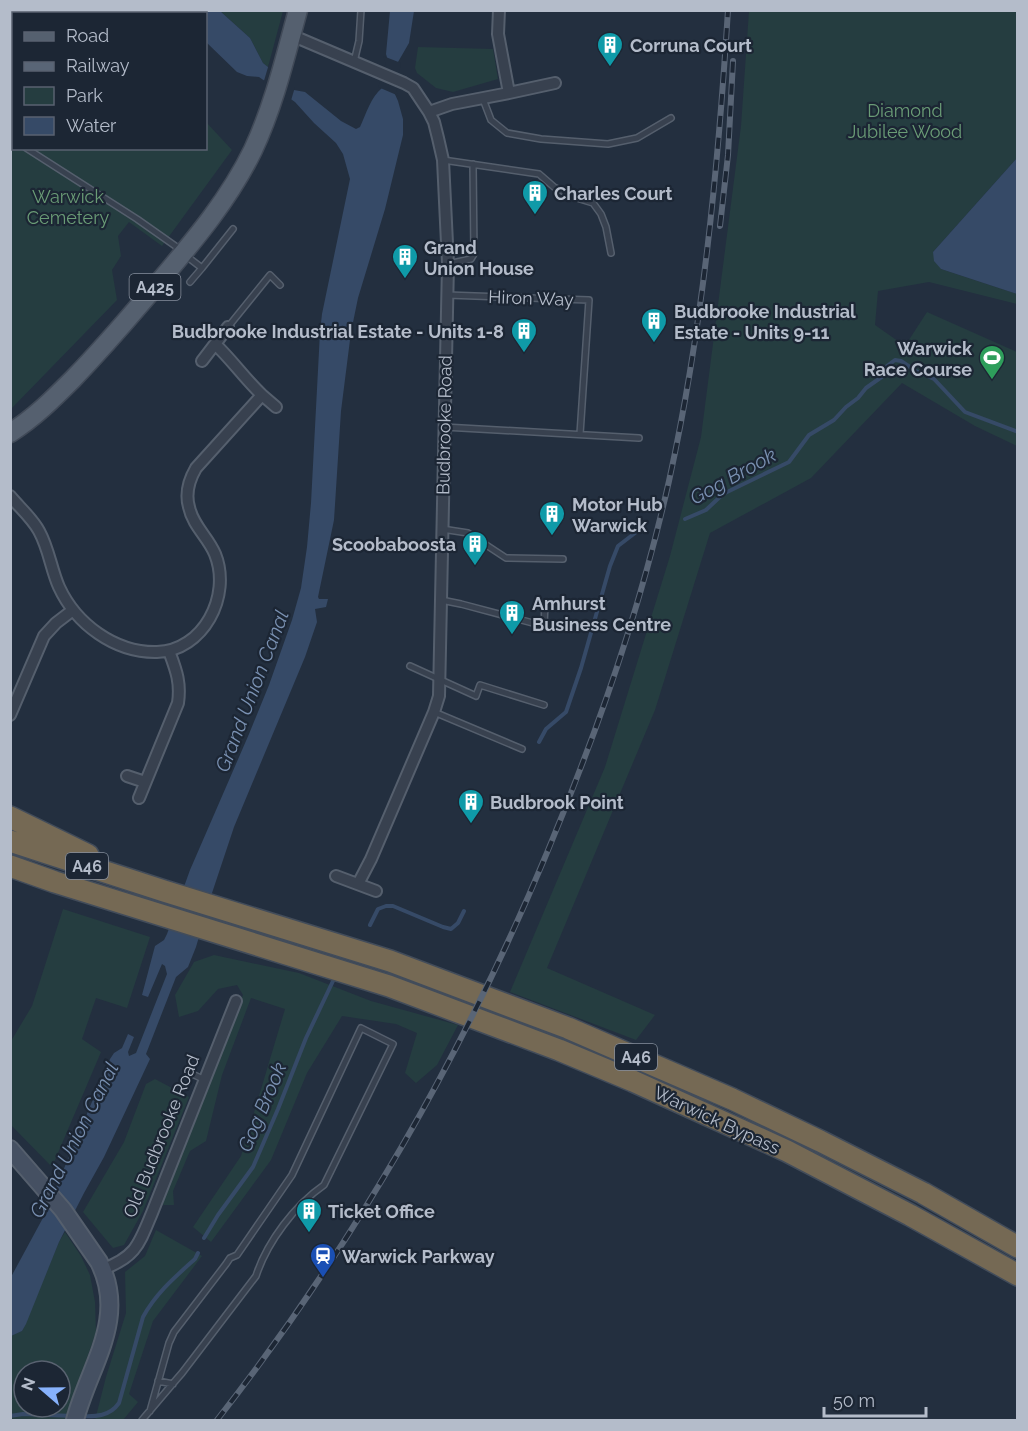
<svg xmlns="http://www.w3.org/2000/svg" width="1028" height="1431" viewBox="0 0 1028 1431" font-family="Raleway,sans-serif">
<rect width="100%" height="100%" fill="#232f3f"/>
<path fill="#253d40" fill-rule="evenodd" d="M108 10 110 13 14 14V148H206V122L232 150 162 246 129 222 118 236 121 256 112 270 117 300 12 408 10 407V11Z
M220 11H283L268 67 263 63 250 38Z
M749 11H1017V158L933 252 941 269 1017 294V304L929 282 878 291 875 325 905 346 927 312 1017 352V446L975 426 902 383 811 478 710 533 655 710 547 968 655 1015 636 1040 510 992 605 767 670 556 701 437 741 126Z
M418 47 493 49 498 79 453 92 436 88 417 73 415 68Z
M63 909 150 937 127 1008 96 998 82 1039 101 1052 52 1167 11 1125V1041L32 1006Z
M214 955 299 973 371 1001 458 1025 437 1065 416 1083 405 1073 417 1033 396 1024 342 1016 307 1073 271 1160 211 1242 193 1227 241 1156 285 1009 251 998 222 1075 206 1141 190 1151 173 1191 174 1205H163L166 1183 243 995 237 985 218 989 198 1011 179 1017 175 995 194 962Z
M155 1079 189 1097 143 1211 124 1245 113 1248 83 1212 124 1142 146 1084Z
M156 1230 202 1256 153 1321 129 1394 138 1402 123 1420H95L106 1377 126 1313 125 1272 145 1256Z
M65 1232 81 1256 90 1275 95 1302 96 1332 66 1420H11L10 1336 22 1331 59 1242ZM24 1371H60V1407H24Z"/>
<path fill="#364a67" d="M173 11H220L250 38 263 63 268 67 294 90 305 92 341 121 356 129 360 127C366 114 371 97 382 88L389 64 386 54 390 11H414L409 43 398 62 393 90 398 101 403 119V135L385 209 358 298 351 332 341 411 334 520 318 597 319 599H328L326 607 315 609 317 622 305 657 234 827 211 896 196 947 188 967 176 977 146 1054 150 1059 104 1157 84 1193 59 1242 26 1324 22 1331 11 1336V1277L44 1216 110 1059 114 1053 122 1048 128 1034 134 1037 128 1052 129 1056 136 1053 167 974 165 966 162 964 148 997 142 995 155 946 164 940 167 934 190 870 249 734 269 685 292 620 301 588 307 547 311 503 320 332 322 314 350 179 343 154 336 143 314 123 295 102 259 77 247 76 237 72 206 42V14L176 13Z
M1017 158 1018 294H1017L941 269 934 261 933 252Z"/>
<path fill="#232f3f" d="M383 56 401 63 396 90 399 96 378 87 386 64Z
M269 64 295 87 290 104 263 84Z"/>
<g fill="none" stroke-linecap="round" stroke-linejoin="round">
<path stroke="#364a67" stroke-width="4" d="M685 519 706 510 723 494 789 462 809 435 834 420 846 407 858 398 866 388 883 376 887 366 895 360 901 361 916 371 934 379 965 412 1018 432
M539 742 546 729 566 712 581 668 610 566 618 546 635 533
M370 925 378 909 386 906H393L443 927 451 929 458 923 464 911
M204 1238 218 1215 253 1167 278 1109 306 1038 333 981
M10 1416 23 1414 73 1416
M80 1416C96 1417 110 1416 119 1403L143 1317C156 1293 175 1277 195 1259L198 1253"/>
<defs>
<path id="lane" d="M354 62 359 41 361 10
M483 99 491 120 507 133 541 139 608 144 637 138 671 118
M10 139 14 140
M26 148 137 219 181 250
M443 160 539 174 554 187 577 198 593 203 601 214 606 227 611 253
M185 255 202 268 190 282
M448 264 471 259 474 254 473 164
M202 268 233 229
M447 295 589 300 580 434
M228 327 270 275 280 285
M444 427 639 438
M442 529 468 533 506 558 563 559
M441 600 461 604 544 626 545 603
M410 666 476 696 480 685 544 705
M434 712 522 749
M188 1072 205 1080
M158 1381 173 1384
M142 1420C155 1405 168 1389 182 1373L256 1276C267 1242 295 1205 324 1185L393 1044 361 1028 292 1175 237 1255 230 1258 226 1264 174 1332 169 1343 150 1411"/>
<path id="street" d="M291 35 404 83 413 88 429 112 434 122 438 138 443 160 448 264 439 696 434 712 371 859 358 884
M509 93 555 83
M429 112 452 104 509 93 498 34 499 10
M202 361 228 327
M262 395 276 407
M10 496C19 507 32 518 39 531 49 549 51 569 59 587 76 624 115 653 157 652 203 651 232 596 215 554 208 537 193 526 189 507 185 493 189 480 196 468L262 395C245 379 232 360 215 344
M10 715 44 636 56 623 73 610
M127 776 145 782
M139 798 178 703C181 682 176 670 169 651
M336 876 376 891
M103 1269C136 1257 139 1244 152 1213L236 1001"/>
<path id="secondary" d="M10 1149 63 1210 99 1262C128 1319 89 1366 75 1420"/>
<path id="primary" d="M10 433C34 418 53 399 73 379 97 354 120 328 143 301 183 253 226 206 253 150 274 105 285 58 298 10"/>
<path id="highway" d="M10 817 88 855
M10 841 164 891 390 961 568 1028 732 1099 820 1141 923 1193 1018 1247
M10 866 55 882 389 986 559 1050 633 1081 787 1151 910 1215 1018 1275"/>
</defs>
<use href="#lane" stroke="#555f6d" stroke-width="8"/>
<use href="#street" stroke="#555f6d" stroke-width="14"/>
<use href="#secondary" stroke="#555f6d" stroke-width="20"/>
<use href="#primary" stroke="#414a58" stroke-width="21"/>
<use href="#highway" stroke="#424c5a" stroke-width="24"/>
<use href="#lane" stroke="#38414f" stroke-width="5"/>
<use href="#street" stroke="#38414f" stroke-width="10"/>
<use href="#secondary" stroke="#455062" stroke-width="16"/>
<use href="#primary" stroke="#55606f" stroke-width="18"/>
<use href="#highway" stroke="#756954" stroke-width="21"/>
<defs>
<path id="rail" d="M720 226 728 155 733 61
M217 1420C372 1222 492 1003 581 767 617 674 647 579 669 481 703 326 718 169 728 10"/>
</defs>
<use href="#rail" stroke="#596576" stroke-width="6"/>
<use href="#rail" stroke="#1c2634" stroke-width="4" stroke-dasharray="11" stroke-linecap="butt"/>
</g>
<defs>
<symbol id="building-pin" viewBox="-11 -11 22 30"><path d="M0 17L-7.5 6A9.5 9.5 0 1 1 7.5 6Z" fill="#0f9aa8" stroke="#1c2634"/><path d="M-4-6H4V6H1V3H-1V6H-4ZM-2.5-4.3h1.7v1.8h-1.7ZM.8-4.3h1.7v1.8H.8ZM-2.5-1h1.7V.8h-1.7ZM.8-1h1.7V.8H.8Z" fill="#fff"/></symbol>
<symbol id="stadium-pin" viewBox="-11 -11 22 30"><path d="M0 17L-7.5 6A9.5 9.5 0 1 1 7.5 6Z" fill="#2e9e5b" stroke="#1c2634"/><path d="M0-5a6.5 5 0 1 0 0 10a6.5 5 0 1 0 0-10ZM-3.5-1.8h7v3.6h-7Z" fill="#fff"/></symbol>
<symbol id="station-pin" viewBox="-11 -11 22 30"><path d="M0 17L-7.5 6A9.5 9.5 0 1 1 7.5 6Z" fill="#1a4fb4" stroke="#1c2634"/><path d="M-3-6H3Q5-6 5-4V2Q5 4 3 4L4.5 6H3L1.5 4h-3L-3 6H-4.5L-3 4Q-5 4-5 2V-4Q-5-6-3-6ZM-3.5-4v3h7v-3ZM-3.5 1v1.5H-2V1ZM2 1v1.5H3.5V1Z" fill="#fff"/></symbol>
</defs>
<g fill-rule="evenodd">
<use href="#building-pin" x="595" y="30" width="30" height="40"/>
<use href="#building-pin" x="520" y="178" width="30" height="40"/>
<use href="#building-pin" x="390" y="242" width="30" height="40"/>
<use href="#building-pin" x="639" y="306" width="30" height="40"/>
<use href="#building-pin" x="509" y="316" width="30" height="40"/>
<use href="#stadium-pin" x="977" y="343" width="30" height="40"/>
<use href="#building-pin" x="537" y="499" width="30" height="40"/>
<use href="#building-pin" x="460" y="529" width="30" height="40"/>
<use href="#building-pin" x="497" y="598" width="30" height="40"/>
<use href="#building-pin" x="456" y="787" width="30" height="40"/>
<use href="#building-pin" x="294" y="1196" width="30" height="40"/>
<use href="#station-pin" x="308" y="1241" width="30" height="40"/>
</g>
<g text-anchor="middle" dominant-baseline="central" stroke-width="4.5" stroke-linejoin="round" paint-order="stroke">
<g fill="#1c2634" stroke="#868f9d" stroke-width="1.5">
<rect x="129.5" y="274" width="51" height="26" rx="4.5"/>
<rect x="66" y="853" width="42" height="26" rx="4.5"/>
<rect x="615" y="1044" width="42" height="26" rx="4.5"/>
</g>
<g font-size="16" font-weight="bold" fill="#b4bcca">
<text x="155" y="287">A425</text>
<text x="87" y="866">A46</text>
<text x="636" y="1057">A46</text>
</g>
<g font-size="18" font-weight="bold" fill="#b4bcca" stroke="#1c2634" text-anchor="start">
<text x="630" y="45">Corruna Court</text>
<text x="554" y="193">Charles Court</text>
<text x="424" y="247">Grand<tspan x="424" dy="21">Union House</tspan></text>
<text x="674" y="311">Budbrooke Industrial<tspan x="674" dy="21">Estate - Units 9-11</tspan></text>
<text x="504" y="331" text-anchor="end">Budbrooke Industrial Estate - Units 1-8</text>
<text x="972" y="348" text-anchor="end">Warwick<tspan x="972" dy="21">Race Course</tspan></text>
<text x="572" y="504">Motor Hub<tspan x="572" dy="21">Warwick</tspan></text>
<text x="456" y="544" text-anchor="end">Scoobaboosta</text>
<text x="532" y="603">Amhurst<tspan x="532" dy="21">Business Centre</tspan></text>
<text x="490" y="802">Budbrook Point</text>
<text x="328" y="1211">Ticket Office</text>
<text x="342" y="1256">Warwick Parkway</text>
</g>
<g font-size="18" fill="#6a9c76" stroke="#1c2634">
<text x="905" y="110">Diamond<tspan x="905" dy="21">Jubilee Wood</tspan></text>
<text x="68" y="196">Warwick<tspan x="68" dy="21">Cemetery</tspan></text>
</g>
<g font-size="18" fill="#b4bcca" stroke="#1c2634">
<text transform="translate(531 298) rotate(2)">Hiron Way</text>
<text transform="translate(444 425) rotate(-89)">Budbrooke Road</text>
<text transform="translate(717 1120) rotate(25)">Warwick Bypass</text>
<text transform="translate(161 1136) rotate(-68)">Old Budbrooke Road</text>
</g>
<g font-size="20" font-style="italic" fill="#7a91b2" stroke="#1c2634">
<text transform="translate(733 476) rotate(-29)">Gog Brook</text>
<text transform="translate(252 691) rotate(-69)">Grand Union Canal</text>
<text transform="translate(262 1107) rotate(-67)">Gog Brook</text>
<text transform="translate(74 1140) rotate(-63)">Grand Union Canal</text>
</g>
</g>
<rect width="1028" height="1431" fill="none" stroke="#b4bcca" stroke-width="24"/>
<rect x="12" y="12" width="195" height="138" fill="#1c2634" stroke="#596270" stroke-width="1.5"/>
<rect x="24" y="32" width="30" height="9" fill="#55606f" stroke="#596270" stroke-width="1.5"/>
<text x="66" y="42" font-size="18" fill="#b4bcca">Road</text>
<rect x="24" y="62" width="30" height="9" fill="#596576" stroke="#596270" stroke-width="1.5"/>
<text x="66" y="72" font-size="18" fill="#b4bcca">Railway</text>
<rect x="24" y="87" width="30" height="18" fill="#253d40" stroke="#596270" stroke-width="1.5"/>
<text x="66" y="102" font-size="18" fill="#b4bcca">Park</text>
<rect x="24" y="117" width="30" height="18" fill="#364a67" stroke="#596270" stroke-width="1.5"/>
<text x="66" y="132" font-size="18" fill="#b4bcca">Water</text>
<g transform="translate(42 1389) rotate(290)"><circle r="28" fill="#1c2634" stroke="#596270" stroke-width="1.5"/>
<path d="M0-4.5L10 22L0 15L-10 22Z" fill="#87b2fc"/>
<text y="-9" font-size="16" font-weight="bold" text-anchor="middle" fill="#b4bcca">N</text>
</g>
<path d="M824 1407v9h102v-9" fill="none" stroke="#b4bcca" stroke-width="3"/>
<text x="833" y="1407" font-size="18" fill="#b4bcca" stroke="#1c2634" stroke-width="4.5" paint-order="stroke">50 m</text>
</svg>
